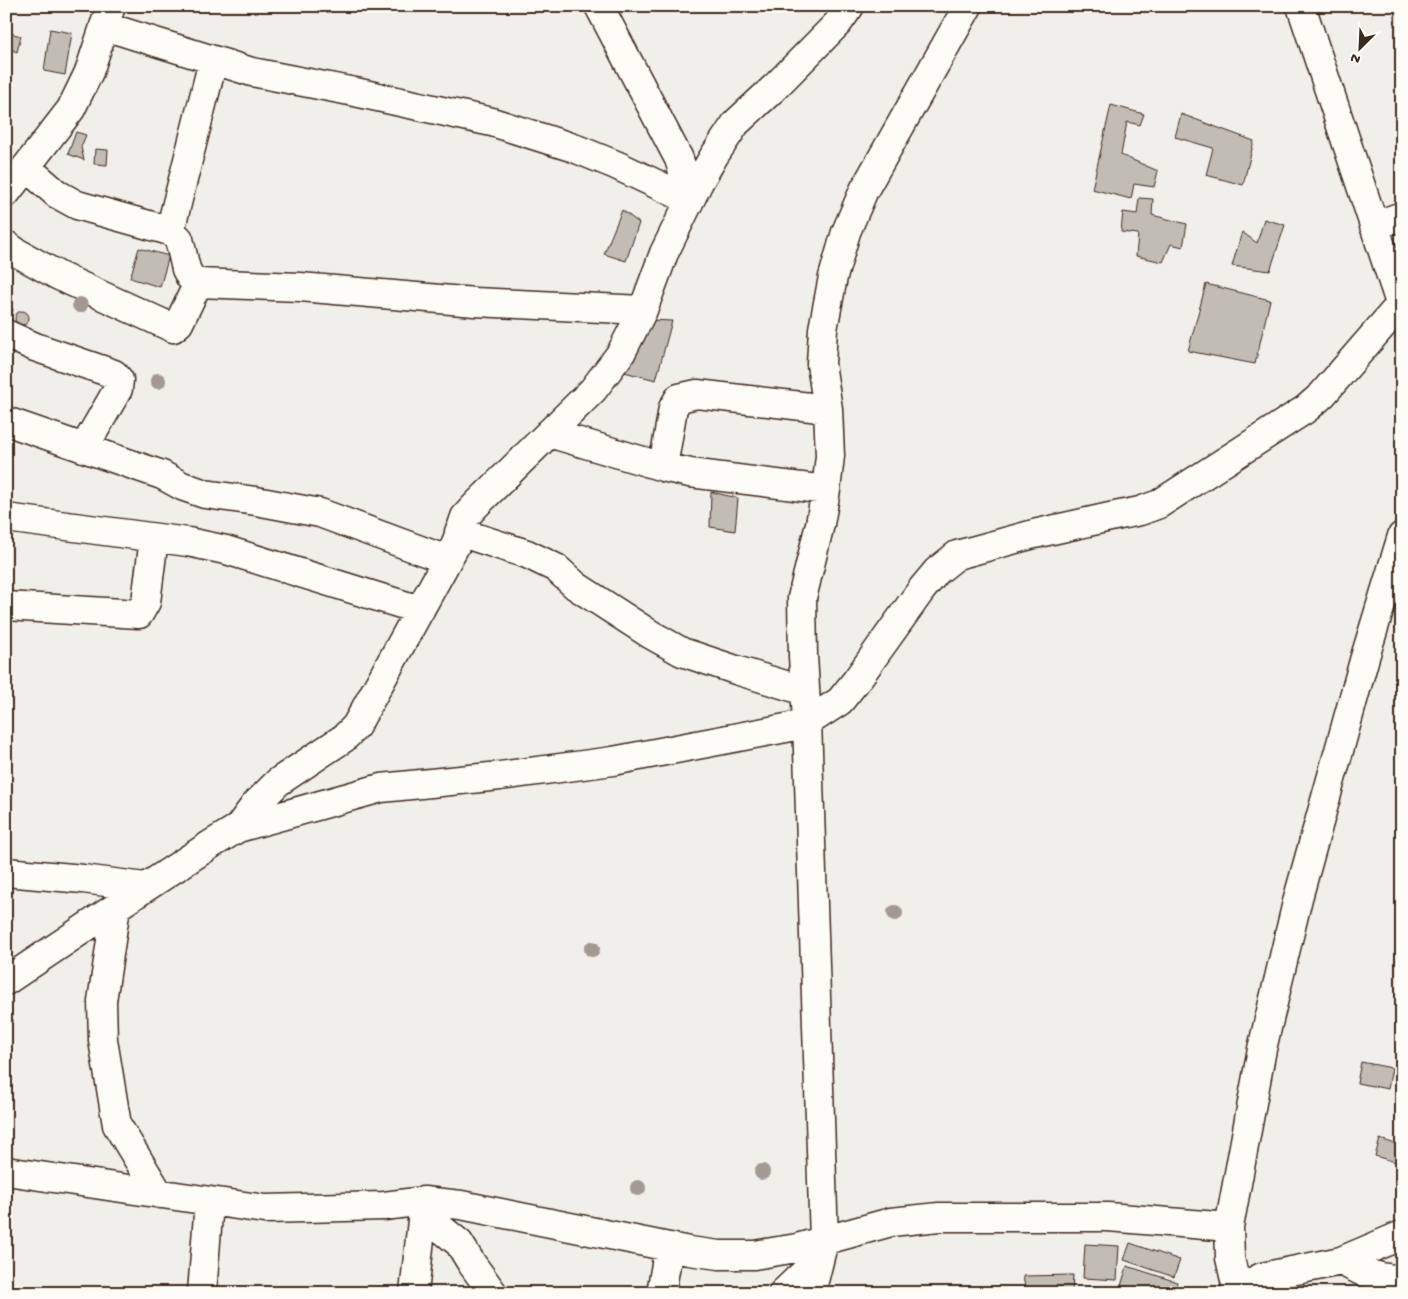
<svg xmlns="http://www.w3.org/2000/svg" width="1408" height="1299" viewBox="0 0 1408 1299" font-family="'Gochi Hand',sans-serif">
<rect width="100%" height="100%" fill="#f1efea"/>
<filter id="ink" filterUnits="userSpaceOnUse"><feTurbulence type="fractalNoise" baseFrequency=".02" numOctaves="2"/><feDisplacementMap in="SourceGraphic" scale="10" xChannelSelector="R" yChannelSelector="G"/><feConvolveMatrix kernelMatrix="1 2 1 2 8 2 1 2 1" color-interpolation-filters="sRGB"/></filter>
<g filter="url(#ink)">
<path fill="#c1bcb4" stroke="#3b2a1e" d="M50 29 72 33 65 75 44 71Z
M6 32 21 36 17 52 12 50 9 60 6 59Z
M1111 105 1144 114 1140 125 1127 122 1121 155 1158 171 1154 187 1134 184 1131 199 1092 189Z
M1181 114 1254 141 1243 185 1206 175 1213 148 1175 137Z
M76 132 86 135 81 147 84 160 68 154Z
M95 149 108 150 107 165 94 164Z
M1139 198 1153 199 1152 215 1187 224 1183 247 1171 244 1163 262 1136 256 1138 234 1121 232 1123 212 1137 214Z
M622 210 639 223 626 261 604 254Z
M1264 219 1285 225 1270 271 1232 266 1242 232 1257 243Z
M139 248 169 256 160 287 130 278Z
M1206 284 1270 300 1255 364 1188 351Z
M7 307 13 309 11 316 6 312Z
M15 318a7 7 0 1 1 14 0a7 7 0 1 1-14 0Z
M650 320 672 321 656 380 624 372Z
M711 492 738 498 735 531 710 527Z
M1361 1062 1392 1068 1388 1089 1357 1083Z
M1380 1139 1402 1146V1164L1375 1156Z
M1130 1243 1180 1260 1174 1277 1124 1260Z
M1085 1244 1119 1246 1117 1280 1083 1278Z
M1127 1266 1177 1282 1174 1293H1142L1121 1286Z
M1073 1275 1072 1293H1026L1023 1276Z"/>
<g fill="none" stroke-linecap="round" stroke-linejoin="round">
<defs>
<path id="minor" d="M599 6 679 159 684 175 682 197
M1301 6 1402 309
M104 26 252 72 355 92 492 122 574 148 616 165 690 200
M26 167 57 194 77 205 170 231 179 239 186 269 190 277 198 283 300 287 475 302 643 310
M6 193 71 109 89 72 111 6
M1374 226 1402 216
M170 231 213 61
M6 245 16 252 59 276 173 328 179 323 198 283
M6 334 35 347 114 374 119 380 118 389 84 448
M6 421 162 475 182 486 205 494 256 501 320 513 447 560
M549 433 663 467 690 473 826 490
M663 467 673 408 679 398 697 394 828 409
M6 518 188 542 226 550 420 610
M459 532 527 554 556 568 576 586 650 634 682 652 739 671 805 691
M6 606 139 614 146 602 154 538
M238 828 255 805 278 782 344 738 356 726 455 546 465 517 477 504 593 390 621 353 643 310 664 253 699 182 714 156 736 123 775 87 838 23 850 6
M6 872 83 879 145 887
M116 907 102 1001 103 1040 117 1125 159 1194
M6 981 116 907 210 845 238 828 381 788 500 776 613 761 791 727 817 716 840 701 856 681 922 589 937 571 957 555 1034 534 1110 517 1140 511 1159 504 1306 409 1322 395 1400 305
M6 1171 265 1209 384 1206 424 1201 461 1205 689 1251 719 1255H754L797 1248 891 1222 939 1217H1108L1229 1227
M422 1220 443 1230 459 1243 472 1264 493 1293
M1341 1261 1363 1272 1381 1277 1402 1280
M1237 1289 1230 1258 1229 1227 1262 1049 1298 898 1365 657 1402 536
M202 1293 209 1202
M414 1293 424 1202
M661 1293 669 1247
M783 1293 819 1259
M811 1293 824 1241 807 720 803 656 802 598 820 524 826 490 830 456 828 409 821 364 823 329 833 277 846 232 864 190 968 6
M1234 1293 1237 1289 1262 1277 1341 1261 1402 1235"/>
</defs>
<use href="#minor" stroke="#3b2a1e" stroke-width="31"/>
<use href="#minor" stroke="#fdfcf7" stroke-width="28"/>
</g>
<g fill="#a29a92">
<circle cx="80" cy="305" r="8"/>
<circle cx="158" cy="381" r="8"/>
<circle cx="895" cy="913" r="8"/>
<circle cx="592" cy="949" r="8"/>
<circle cx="762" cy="1172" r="8"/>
<circle cx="638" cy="1188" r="8"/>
</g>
</g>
<rect width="1408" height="1299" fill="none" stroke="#fdfcf7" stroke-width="25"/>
<rect x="12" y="12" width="1383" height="1274" fill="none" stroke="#3b2a1e" stroke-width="2" filter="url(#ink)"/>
<g transform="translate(1360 48) rotate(204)" stroke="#fdfcf7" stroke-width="4" paint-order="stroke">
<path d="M0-4L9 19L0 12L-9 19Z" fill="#3b2a1e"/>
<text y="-8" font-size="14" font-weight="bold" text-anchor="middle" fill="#3b2a1e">N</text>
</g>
</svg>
